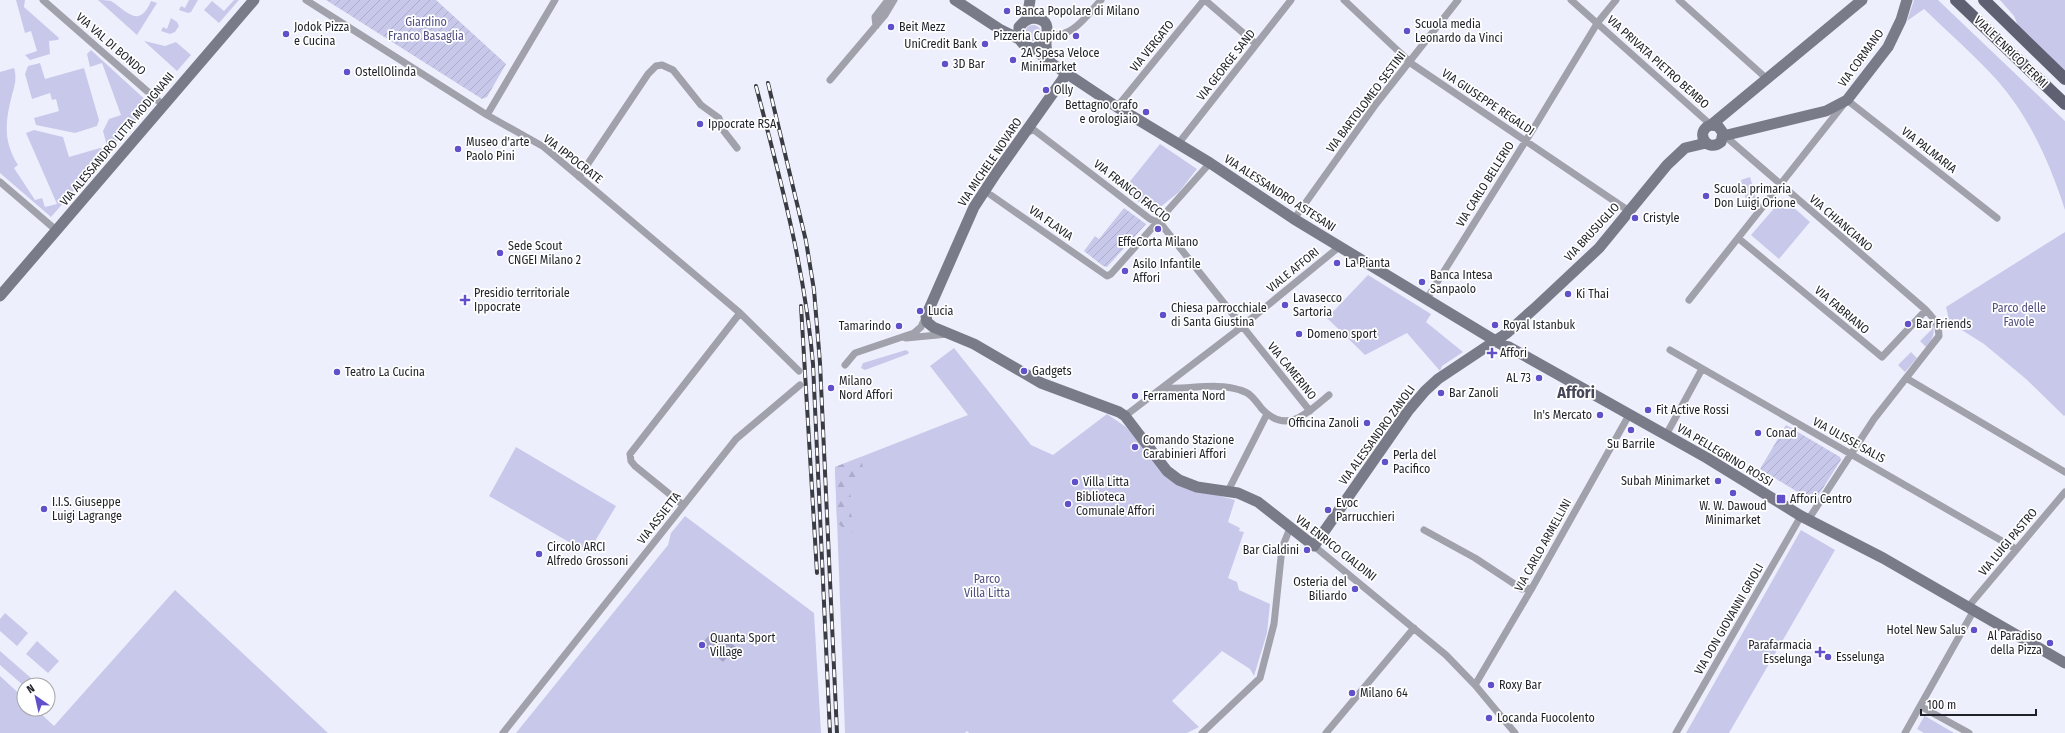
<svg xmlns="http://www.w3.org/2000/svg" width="2065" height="733" viewBox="0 0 2065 733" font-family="'Fira Sans Condensed',sans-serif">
<defs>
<pattern id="forest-firs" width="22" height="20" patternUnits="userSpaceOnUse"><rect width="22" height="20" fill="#c8c9ea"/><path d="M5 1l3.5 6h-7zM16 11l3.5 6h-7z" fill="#abacc9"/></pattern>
<pattern id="garden-furrows" width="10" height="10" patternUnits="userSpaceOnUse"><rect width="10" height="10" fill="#c8c9ea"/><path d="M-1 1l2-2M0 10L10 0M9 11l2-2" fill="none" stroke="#abacc9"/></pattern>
<pattern id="water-ripples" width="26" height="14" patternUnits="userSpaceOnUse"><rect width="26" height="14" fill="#a5a6c9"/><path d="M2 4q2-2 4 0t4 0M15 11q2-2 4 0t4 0" fill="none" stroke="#8687a3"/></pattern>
</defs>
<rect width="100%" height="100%" fill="#eeeffd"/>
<path fill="#c8c9ea" d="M16 0H25L24 7 59 38 58 40 49 41 50 54 30 60 25 55 37 51 31 31 25 33Z
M98 0C102 0 107 0 111 1 126 10 139 30 151 1L157 3 137 35Z
M189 0H198L191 12 188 13 179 10 181 6 185 8Z
M234 0H239L219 23 204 10 212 1 224 11Z
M1914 0H1938L2065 121V210C2050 163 2029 116 1996 79 1973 54 1948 32 1924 9L1907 21Z
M2000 0H2065V73L2019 28 2014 16Z
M171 18 177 22 179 26 175 32 170 34 161 31 163 27 167 29Z
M1025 33a8 8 0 1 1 16 0a8 8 0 1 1-16 0Z
M144 41 165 46 176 42 191 55 177 71Z
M91 50 150 104 51 217 0 173V72L14 68C17 78 15 85 12 95 5 122 3 141 18 165L14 168 35 200 42 198 45 207 57 204 26 133 34 130 63 137 69 157 107 146 103 131 109 119 121 115 102 63 90 67 87 54Z
M40 63 45 79 84 68 99 120 97 126 75 133 36 125 34 118 59 111 56 99 52 100 50 93 32 99 25 74 28 66Z
M1160 144 1197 169 1179 192 1153 213 1123 190Z
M1750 177 1756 198 1746 200 1741 180Z
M1783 198 1810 222 1779 259 1751 235Z
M2065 232V415L2064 416 2026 379 1984 344 1957 327 1949 320 1946 307Z
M1368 275 1431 314 1426 322 1463 352 1442 366 1440 371 1407 333 1365 355 1327 318Z
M1930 322H1932C1936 332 1933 339 1926 347L1920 341 1931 330Z
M954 348 1031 445 1053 455 1107 414 1126 427 1152 458 1180 485 1235 500 1228 522 1240 528 1239 531 1244 532 1228 578 1237 582 1239 590 1270 604 1267 633 1254 676 1250 669 1222 651 1172 701 1199 727 1187 733H969L967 731 965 733H845L835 467 968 415 930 366Z
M906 350 909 352 908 354 865 370 861 368 863 363Z
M1911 352 1917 358 1905 372 1898 365Z
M516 447 616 506 588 553 489 496Z
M685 516 814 613 821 733H516L668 545 671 533Z
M1801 530 1835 550 1729 733H1686Z
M175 590 328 733H0V676L24 698V709H36L54 726Z
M5 613 28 633 17 646 0 631V619Z
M37 641 59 661 48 673 26 654Z
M0 651 39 685 24 686 0 665Z
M1925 715V716L1954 733H1924L1917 729Z"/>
<path fill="url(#forest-firs)" d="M861 457 863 468 849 489 852 502 851 514 856 529 850 533 837 523 835 467Z"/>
<path fill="url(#garden-furrows)" d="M326 0H436L506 64 487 97 482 99Z
M1124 208 1146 224 1107 267 1103 266 1084 251 1095 236 1099 239Z
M1786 425 1840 457 1841 460 1814 502 1760 469Z"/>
<path fill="url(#water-ripples)" d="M713 630 736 647 723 662 702 644Z"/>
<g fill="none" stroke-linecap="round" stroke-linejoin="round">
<path stroke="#a0a1ab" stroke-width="7" d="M43 0 163 105
M306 0 487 115 544 147 740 313 799 371
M1205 0 1256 44
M1344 0 1412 64 1629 211
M1571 0 1711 125
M1679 0 1766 78
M876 26 875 17 888 0
M1048 34C1072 40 1087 15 1101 0
M830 80 885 15 894 0
M1117 107 1204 0
M487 115 555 0
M1026 132 1034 130 1150 219 1161 224 1310 411
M1725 136 1926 310C1934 319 1939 324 1939 336L1874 419 1808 520
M1178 144 1291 0
M579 177 648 74 656 66 662 65 673 70 701 105 719 118 723 130 737 148
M0 182 56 230
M987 187 988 193 1107 276 1111 274 1210 163
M1294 219 1376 104 1458 0
M1738 238 1882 357 1926 310
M1426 300 1535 126 1598 22 1616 0
M1689 300 1847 100 1997 218
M906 338 948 334
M1670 350 2016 549
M845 365 855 353 914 333 921 327 926 316
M1906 378 2065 472
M1164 388C1188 390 1216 382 1240 390 1251 393 1255 400 1262 409 1287 435 1307 413 1329 395
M1125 416 1235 332 1339 247
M1666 435 1702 369
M1227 493 1267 414
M683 505 635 466 631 461 630 454 740 313
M1424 530 1475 558 1522 589 1532 588
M1314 546 1446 655 1475 685 1515 733
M1968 607 2065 492
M1475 685 1532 588 1629 415
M1920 706 1969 733
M503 733 736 439 800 385
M1202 733 1260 678 1274 624 1282 548 1290 528
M1326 733 1414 628
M1676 733 1801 516
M1905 733 1974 610"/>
<path stroke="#7a7b89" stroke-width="11" d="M955 0 1001 30 1019 39
M1027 19 1030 0
M1046 41 1034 49 1025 46 1019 39V27C1023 22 1027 18 1034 18 1054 20 1045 35 1046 45 1046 51 1049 58 1051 63
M1034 49 1051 63 1117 107 1210 163 1294 219 1504 346 1509 347 1707 458 1801 516 1883 558 2065 663
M1065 73 1063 79 997 172 974 207 926 316 927 322 933 327 974 344 1041 383 1119 412 1125 416 1167 471 1179 480 1197 487 1238 493 1258 502 1314 546 1408 411 1425 391 1438 379 1507 333 1536 307 1599 248 1667 165 1685 148 1706 143
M1711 125 1718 126 1723 133 1721 142C1706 154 1694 130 1711 125L1862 0
M1723 136 1826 111 1847 100 1888 47 1901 20 1907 0
M0 296 254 0"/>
<path stroke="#5f6071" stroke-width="12" d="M1956 0 2065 104
M1984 0 2065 79"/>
<defs>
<path id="rail" d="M768 83 806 241 814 290 820 363 837 733
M756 86C780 178 805 269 813 364L830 733
M801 306 817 573"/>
</defs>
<use href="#rail" stroke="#3a3b43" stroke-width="4"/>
<use href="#rail" stroke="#fff" stroke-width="2.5" stroke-dasharray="8" stroke-linecap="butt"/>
</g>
<g fill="#6051ca" stroke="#fff" stroke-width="1.5">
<circle cx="1007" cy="11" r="4"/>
<circle cx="891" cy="27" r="4"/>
<circle cx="1407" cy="31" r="4"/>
<circle cx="286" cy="34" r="4"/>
<circle cx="1076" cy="36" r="4"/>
<circle cx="985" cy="44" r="4"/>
<circle cx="1013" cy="60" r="4"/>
<circle cx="945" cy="64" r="4"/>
<circle cx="347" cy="72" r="4"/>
<circle cx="1046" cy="90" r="4"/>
<circle cx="1146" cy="112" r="4"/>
<circle cx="700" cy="124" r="4"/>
<circle cx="458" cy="149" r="4"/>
<circle cx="1706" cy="196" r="4"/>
<circle cx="1635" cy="218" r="4"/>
<circle cx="1158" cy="229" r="4"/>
<circle cx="500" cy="253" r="4"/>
<circle cx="1337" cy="263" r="4"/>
<circle cx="1125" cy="271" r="4"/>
<circle cx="1422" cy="282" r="4"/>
<circle cx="1568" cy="294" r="4"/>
<path d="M463 294h4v4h4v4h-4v4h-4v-4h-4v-4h4z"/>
<circle cx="1285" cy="305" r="4"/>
<circle cx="920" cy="311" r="4"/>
<circle cx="1163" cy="315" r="4"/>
<circle cx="1908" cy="324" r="4"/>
<circle cx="1495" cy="325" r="4"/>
<circle cx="899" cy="326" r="4"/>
<circle cx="1299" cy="334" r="4"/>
<path d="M1490 347h4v4h4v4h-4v4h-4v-4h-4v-4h4z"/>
<circle cx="1024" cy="371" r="4"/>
<circle cx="337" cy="372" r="4"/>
<circle cx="1539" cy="378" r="4"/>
<circle cx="831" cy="388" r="4"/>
<circle cx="1441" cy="393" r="4"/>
<circle cx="1135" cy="396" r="4"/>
<circle cx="1648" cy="410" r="4"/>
<circle cx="1600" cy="415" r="4"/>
<circle cx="1367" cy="423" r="4"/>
<circle cx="1631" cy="430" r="4"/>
<circle cx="1758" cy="433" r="4"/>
<circle cx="1135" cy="447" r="4"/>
<circle cx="1385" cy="462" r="4"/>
<circle cx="1718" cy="481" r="4"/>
<circle cx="1075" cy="482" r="4"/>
<circle cx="1733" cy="493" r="4"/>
<rect x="1776" y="494" width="10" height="10" rx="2"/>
<circle cx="1068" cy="504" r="4"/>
<circle cx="44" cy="509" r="4"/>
<circle cx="1328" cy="510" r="4"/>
<circle cx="1307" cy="550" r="4"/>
<circle cx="539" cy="554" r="4"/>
<circle cx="1355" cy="589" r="4"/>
<circle cx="1974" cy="630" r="4"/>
<circle cx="2050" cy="643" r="4"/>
<circle cx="702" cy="645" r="4"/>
<path d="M1818 646h4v4h4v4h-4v4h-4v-4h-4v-4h4z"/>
<circle cx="1828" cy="657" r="4"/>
<circle cx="1491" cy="685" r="4"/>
<circle cx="1352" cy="693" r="4"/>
<circle cx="1489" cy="718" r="4"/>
</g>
<g text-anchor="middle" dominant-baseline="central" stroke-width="3.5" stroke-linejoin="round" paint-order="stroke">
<g font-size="12" fill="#1f2028" stroke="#fff" text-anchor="start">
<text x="1015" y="11">Banca Popolare di Milano</text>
<text x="1415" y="24">Scuola media<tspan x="1415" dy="14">Leonardo da Vinci</tspan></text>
<text x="294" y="27">Jodok Pizza<tspan x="294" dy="14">e Cucina</tspan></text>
<text x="899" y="27">Beit Mezz</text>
<text x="1068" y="36" text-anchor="end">Pizzeria Cupido</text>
<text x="977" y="44" text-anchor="end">UniCredit Bank</text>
<text x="1021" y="53">2A Spesa Veloce<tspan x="1021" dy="14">Minimarket</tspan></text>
<text x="953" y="64">3D Bar</text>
<text x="355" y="72">OstellOlinda</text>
<text x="1054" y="90">Olly</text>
<text x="1138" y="105" text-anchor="end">Bettagno orafo<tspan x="1138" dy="14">e orologiaio</tspan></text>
<text x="708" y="124">Ippocrate RSA</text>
<text x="466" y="142">Museo d'arte<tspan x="466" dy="14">Paolo Pini</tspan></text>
<text x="1714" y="189">Scuola primaria<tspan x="1714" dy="14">Don Luigi Orione</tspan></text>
<text x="1643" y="218">Cristyle</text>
<text x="1158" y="242" text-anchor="middle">EffeCorta Milano</text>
<text x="508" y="246">Sede Scout<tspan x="508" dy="14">CNGEI Milano 2</tspan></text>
<text x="1345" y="263">La Pianta</text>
<text x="1133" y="264">Asilo Infantile<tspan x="1133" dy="14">Affori</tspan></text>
<text x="1430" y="275">Banca Intesa<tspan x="1430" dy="14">Sanpaolo</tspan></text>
<text x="474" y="293">Presidio territoriale<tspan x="474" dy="14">Ippocrate</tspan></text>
<text x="1576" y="294">Ki Thai</text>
<text x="1293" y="298">Lavasecco<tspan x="1293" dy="14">Sartoria</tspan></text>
<text x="1171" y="308">Chiesa parrocchiale<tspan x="1171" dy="14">di Santa Giustina</tspan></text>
<text x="928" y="311">Lucia</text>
<text x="1916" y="324">Bar Friends</text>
<text x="1503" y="325">Royal Istanbuk</text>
<text x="891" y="326" text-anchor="end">Tamarindo</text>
<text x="1307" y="334">Domeno sport</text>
<text x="1500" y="353">Affori</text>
<text x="1032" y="371">Gadgets</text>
<text x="345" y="372">Teatro La Cucina</text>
<text x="1531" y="378" text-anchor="end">AL 73</text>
<text x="839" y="381">Milano<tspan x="839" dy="14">Nord Affori</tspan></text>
<text x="1449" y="393">Bar Zanoli</text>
<text x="1143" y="396">Ferramenta Nord</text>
<text x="1656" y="410">Fit Active Rossi</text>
<text x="1592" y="415" text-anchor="end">In's Mercato</text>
<text x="1359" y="423" text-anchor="end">Officina Zanoli</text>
<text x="1766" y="433">Conad</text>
<text x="1143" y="440">Comando Stazione<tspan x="1143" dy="14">Carabinieri Affori</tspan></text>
<text x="1631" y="444" text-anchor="middle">Su Barrile</text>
<text x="1393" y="455">Perla del<tspan x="1393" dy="14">Pacifico</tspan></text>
<text x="1710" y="481" text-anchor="end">Subah Minimarket</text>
<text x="1083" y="482">Villa Litta</text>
<text x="1076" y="497">Biblioteca<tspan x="1076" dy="14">Comunale Affori</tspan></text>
<text x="1790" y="499">Affori Centro</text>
<text x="52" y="502">I.I.S. Giuseppe<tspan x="52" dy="14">Luigi Lagrange</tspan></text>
<text x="1336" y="503">Evoc<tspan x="1336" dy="14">Parrucchieri</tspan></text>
<text x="1733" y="506" text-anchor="middle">W. W. Dawoud<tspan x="1733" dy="14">Minimarket</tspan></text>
<text x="547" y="547">Circolo ARCI<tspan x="547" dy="14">Alfredo Grossoni</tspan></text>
<text x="1299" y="550" text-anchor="end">Bar Cialdini</text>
<text x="1347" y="582" text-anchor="end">Osteria del<tspan x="1347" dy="14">Biliardo</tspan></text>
<text x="1966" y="630" text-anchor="end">Hotel New Salus</text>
<text x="2042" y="636" text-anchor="end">Al Paradiso<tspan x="2042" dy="14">della Pizza</tspan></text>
<text x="710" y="638">Quanta Sport<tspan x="710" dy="14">Village</tspan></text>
<text x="1812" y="645" text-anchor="end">Parafarmacia<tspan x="1812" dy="14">Esselunga</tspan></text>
<text x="1836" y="657">Esselunga</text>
<text x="1499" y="685">Roxy Bar</text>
<text x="1360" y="693">Milano 64</text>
<text x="1497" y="718">Locanda Fuocolento</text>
</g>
<g font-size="12" fill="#515082" stroke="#fff">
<text x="426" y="22">Giardino<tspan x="426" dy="14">Franco Basaglia</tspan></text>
<text x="2019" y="308">Parco delle<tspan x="2019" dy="14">Favole</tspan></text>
<text x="987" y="579">Parco<tspan x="987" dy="14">Villa Litta</tspan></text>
</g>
<g font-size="12" fill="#1f2028" stroke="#fff">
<text transform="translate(111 44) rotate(41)">VIA VAL DI BONDO</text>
<text transform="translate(1152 46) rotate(-51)">VIA VERGATO</text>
<text transform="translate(2011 52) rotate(44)">VIALE ENRICO FERMI</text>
<text transform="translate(1861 58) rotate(-54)">VIA CORMANO</text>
<text transform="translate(1658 62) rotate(42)">VIA PRIVATA PIETRO BEMBO</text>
<text transform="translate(1226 65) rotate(-52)">VIA GEORGE SAND</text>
<text transform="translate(1366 102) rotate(-53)">VIA BARTOLOMEO SESTINI</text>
<text transform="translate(1488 102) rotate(34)">VIA GIUSEPPE REGALDI</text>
<text transform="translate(117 139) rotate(-50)">VIA ALESSANDRO LITTA MODIGNANI</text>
<text transform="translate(1929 150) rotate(38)">VIA PALMARIA</text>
<text transform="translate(573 159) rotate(38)">VIA IPPOCRATE</text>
<text transform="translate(990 162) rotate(-56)">VIA MICHELE NOVARO</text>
<text transform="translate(1485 184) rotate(-58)">VIA CARLO BELLERIO</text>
<text transform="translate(1132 191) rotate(38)">VIA FRANCO FACCIO</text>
<text transform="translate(1280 193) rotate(33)">VIA ALESSANDRO ASTESANI</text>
<text transform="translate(1051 223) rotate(35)">VIA FLAVIA</text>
<text transform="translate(1841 223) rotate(41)">VIA CHIANCIANO</text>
<text transform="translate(1592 232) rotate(-47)">VIA BRUSUGLIO</text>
<text transform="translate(1293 270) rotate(-39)">VIALE AFFORI</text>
<text transform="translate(1842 310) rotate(40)">VIA FABRIANO</text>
<text transform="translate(1292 371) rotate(51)">VIA CAMERINO</text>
<text transform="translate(1377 435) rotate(-54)">VIA ALESSANDRO ZANOLI</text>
<text transform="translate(1849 440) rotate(29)">VIA ULISSE SALIS</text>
<text transform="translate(1725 455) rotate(31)">VIA PELLEGRINO ROSSI</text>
<text transform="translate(659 518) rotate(-52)">VIA ASSIETTA</text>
<text transform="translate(2008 542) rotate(-50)">VIA LUIGI PASTRO</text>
<text transform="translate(1543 545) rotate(-61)">VIA CARLO ARMELLINI</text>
<text transform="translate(1336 548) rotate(38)">VIA ENRICO CIALDINI</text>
<text transform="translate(1729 619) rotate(-60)">VIA DON GIOVANNI GRIOLI</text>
</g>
<g font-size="16" font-weight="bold" fill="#464659" stroke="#fff">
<text x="1576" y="392">Affori</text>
</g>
</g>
<g transform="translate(36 697) rotate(326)"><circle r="19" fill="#ffffff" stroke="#a5a6a9"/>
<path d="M0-3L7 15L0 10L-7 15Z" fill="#6051ca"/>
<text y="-6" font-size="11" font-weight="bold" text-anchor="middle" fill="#1f2028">N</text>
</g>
<path d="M1921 709v6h115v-6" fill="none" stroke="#1f2028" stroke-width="2"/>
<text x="1927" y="709" font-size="12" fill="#1f2028" stroke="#ffffff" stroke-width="3" paint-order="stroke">100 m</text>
</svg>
